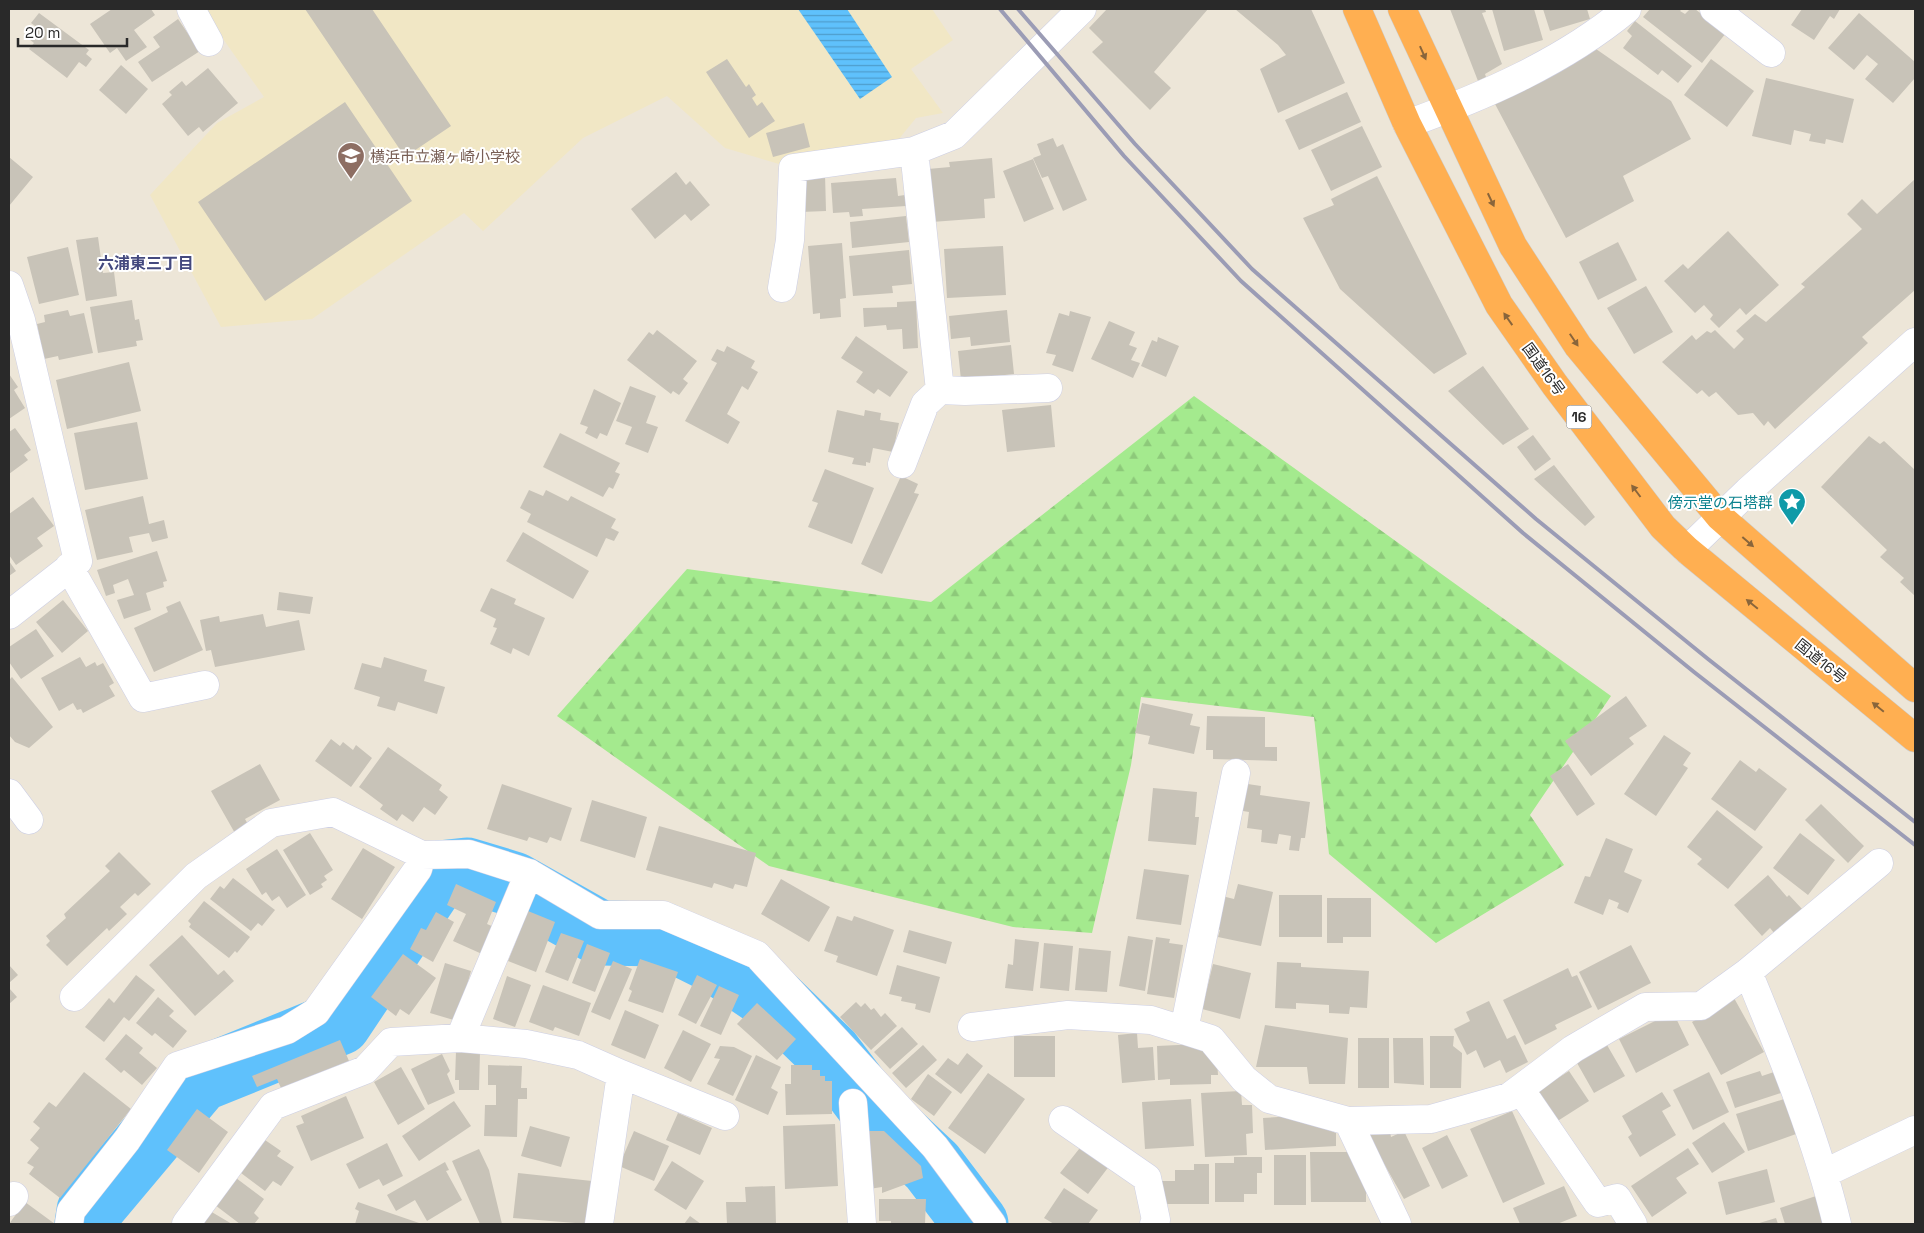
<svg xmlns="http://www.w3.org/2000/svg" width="1924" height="1233" viewBox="0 0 1924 1233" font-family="'Space Grotesk','Noto Sans JP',sans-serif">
<defs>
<pattern id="forest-firs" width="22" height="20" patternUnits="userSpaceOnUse" patternTransform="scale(1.25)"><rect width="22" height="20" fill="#a4ea8e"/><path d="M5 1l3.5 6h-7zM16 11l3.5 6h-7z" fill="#8dc97a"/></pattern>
<pattern id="water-rules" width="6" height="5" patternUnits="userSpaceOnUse" patternTransform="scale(1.25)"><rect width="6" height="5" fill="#5fc1fc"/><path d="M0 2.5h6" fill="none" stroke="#4e9dcc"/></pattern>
</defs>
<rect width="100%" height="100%" fill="#ede6d8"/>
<path fill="#f1e7c5" d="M202 9H932L953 40 911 69 943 113 916 118 894 145 779 164 725 148 667 96 583 138 483 231 464 213 312 319 221 327 150 195 217 123 264 97Z"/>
<path fill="url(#forest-firs)" d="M1194 396 1611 696 1530 815 1564 865 1436 943 1329 854 1314 717 1141 697 1131 765 1092 933 1013 927 769 866 557 716 687 569 931 602Z"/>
<path fill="url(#water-rules)" d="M798 9H847L892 77 860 99Z"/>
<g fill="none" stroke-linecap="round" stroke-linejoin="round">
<path stroke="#5fc1fc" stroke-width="65" d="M87 1224 89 1211 199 1080 339 1023 439 873 467 870 513 884 600 933 661 934 719 963 775 1001 830 1054 873 1111 932 1166 976 1224"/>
</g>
<path fill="#c8c3b8" d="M112 9H151L155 15 134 30 147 47 126 61 117 48 110 53 90 24Z
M305 9H372L451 126 405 157Z
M1107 9H1208L1154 72 1171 88 1150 110 1092 52 1103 42 1089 28Z
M1235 9H1311L1345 83 1278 113 1260 69 1286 55 1278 45Z
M1450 9H1485L1486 12 1482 13 1502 64 1485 74 1486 77 1478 81Z
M1492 9H1534L1543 40 1504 51Z
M1543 9H1587L1590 19 1550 31Z
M1650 9H1682L1680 11 1685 14 1690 9H1695L1726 33 1702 63 1643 17Z
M1802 9H1840L1834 19 1830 16 1814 40 1791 25Z
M39 13 89 50 86 54 92 59 86 67 79 62 67 78 29 49 34 43 29 39 38 28 31 23Z
M1859 13 1915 62V78L1893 103 1865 79 1878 64 1867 55 1854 70 1828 48Z
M178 19 200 51 152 82 138 62 160 47 153 37Z
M1635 21 1692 66 1678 83 1662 70 1658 75 1623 48 1632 36 1627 31Z
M1596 49 1671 101 1691 139 1623 176 1634 201 1566 238 1495 104Z
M727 59 746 87 749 84 756 95 752 98 757 106 762 102 775 121 749 138 706 72Z
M1711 59 1754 91 1727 127 1684 95Z
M121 65 148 89 126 114 99 90Z
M208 68 238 103 203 132 199 127 188 136 162 104 172 95 169 92 182 81 186 86Z
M1766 78 1854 99 1843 143 1826 139 1825 144 1809 141 1811 134 1794 130 1791 145 1752 136Z
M1347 92 1361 122 1299 150 1285 120Z
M345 102 412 201 265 301 198 202Z
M804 123 810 147 773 157 766 133Z
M1362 126 1382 167 1331 191 1311 150Z
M1053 138 1057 147 1063 144 1087 200 1063 211 1048 176 1042 178 1033 158 1041 155 1037 144Z
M9 157 33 177 9 206Z
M992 158 995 198 984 199 985 218 932 222 928 169 950 167 949 162Z
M1033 159 1054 209 1024 222 1003 171Z
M676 172 686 185 690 181 710 205 691 221 685 214 655 239 631 209Z
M800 174H825L826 211 801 212Z
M1377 176 1467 354 1434 374 1340 289 1303 218 1334 205 1331 199Z
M896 178 898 196 905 195 906 206 862 209 863 216 850 217 849 212 833 213 831 183Z
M1915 179V290L1862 337 1868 343 1775 429 1768 421 1764 426 1753 413 1738 415 1716 392 1709 397 1702 390 1697 394 1662 362 1692 335 1696 340 1707 331 1711 333 1715 330 1734 349 1744 339 1736 331 1755 314 1766 322 1805 287 1801 284 1862 229 1847 214 1862 199 1877 214Z
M906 216 909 242 852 248 850 222Z
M1728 231 1779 285 1746 315 1740 308 1719 328 1710 319 1713 315 1704 305 1695 313 1664 281 1683 264 1688 269Z
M98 237 103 273 114 272 117 296 86 301 76 240Z
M1618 242 1637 280 1598 300 1579 262Z
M842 243 846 298 840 299 841 317 820 319V313L813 314 808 246Z
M1003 246 1006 295 947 298 944 249Z
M68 247 79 295 39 304 27 257Z
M909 250 912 284 892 286 893 293 853 296 849 256Z
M1646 286 1673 332 1634 354 1607 308Z
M132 300 135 320 139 319 143 340 136 341 137 346 98 353 90 307Z
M916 301 918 348 903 349 902 329 887 330 886 325 864 327 863 308 897 307V302Z
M68 310 70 316 84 313 93 353 59 360 58 356 44 359 37 324 45 322 44 315Z
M1007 310 1010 342 971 346 970 337 951 339 949 316Z
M1070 311 1091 317 1073 372 1052 365 1056 355 1046 353 1059 313 1069 316Z
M1109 321 1135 332 1129 345 1137 348 1131 360 1140 363 1133 378 1091 359Z
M657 330 697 361 683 379 688 383 679 395 673 391 671 394 627 360 649 332 653 335Z
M856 336 908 372 890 397 878 389 874 394 856 382 863 372 841 358Z
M1158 337 1179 346 1166 377 1141 366 1152 340 1157 342Z
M1011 345 1014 374 961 380 958 351Z
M727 346 755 361 751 368 758 372 748 390 742 386 727 414 740 422 728 444 685 421 717 363 711 360 717 349 724 352Z
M129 362 141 411 67 429 56 380Z
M1483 366 1529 429 1503 445 1448 391Z
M9 374 18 387 14 390 25 408 9 419Z
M630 386 656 396 646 423 658 427 648 453 625 444 632 427 616 421Z
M594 389 621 403 607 436 600 433 597 439 585 433 588 427 580 424Z
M1051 405 1055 447 1007 452 1002 410Z
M837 410 864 416 865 410 881 413 880 420 899 423 893 452 873 448 870 463 866 462V466L852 464 854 458 828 452Z
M137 422 148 479 85 490 74 433Z
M15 428 31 450 24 455 28 460 9 474V432Z
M560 433 620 463 615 472 620 474 613 489 609 487 603 497 543 467Z
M1533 435 1551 459 1535 471 1517 447Z
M1869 436 1880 444 1884 441 1915 470V596L1900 582 1904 578 1880 557 1887 550 1821 487Z
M1554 465 1595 517 1585 526 1534 479Z
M825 469 874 488 852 544 808 527 818 503 812 501Z
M901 476 918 484 914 493 919 494 882 574 861 564Z
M529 490 543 496 546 490 568 501 571 496 616 519 611 528 619 532 614 541 606 538 597 557 527 522 531 514 520 508Z
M143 496 149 524 164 520 168 538 152 542 149 533 129 537 133 552 97 560 85 510Z
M33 497 54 526 37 538 43 546 16 565 9 555V514Z
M523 532 589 571 573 599 506 561Z
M157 551 167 581 163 582 164 587 146 593 151 610 124 619 117 600 134 595 128 579 113 585 115 593 106 596 97 570Z
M9 561 16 571 9 576Z
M491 588 516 599 514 604 545 618 529 656 513 648 511 654 490 644 497 628 493 627 496 619 480 611Z
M279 592 313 597 310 614 277 610Z
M63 600 88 631 62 653 36 622Z
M180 601 203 650 154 672 134 628 168 612 166 607Z
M263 614 266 627 299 620 305 650 215 667 211 650 206 651 200 620 219 616 220 622Z
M36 629 54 656 21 679 9 662V647Z
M80 657 86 667 95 662 97 666 103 663 114 683 109 686 115 696 83 713 81 709 77 710 73 703 59 711 41 678Z
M384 657 427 670 424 681 445 687 437 714 398 702 395 711 377 706 380 697 354 689 362 663 381 668Z
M12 677 53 727 29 748 15 742 9 735V680Z
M1626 696 1647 726 1629 738 1634 744 1591 776 1565 741Z
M1142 703 1193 714 1190 725 1200 727 1194 754 1148 744 1150 736 1135 733Z
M1207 716 1265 717V747H1277V761L1213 759V750H1206Z
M1664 735 1691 753 1683 765 1688 768 1656 816 1624 794Z
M331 739 340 746 343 742 353 750 356 745 372 758 351 787 315 761Z
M388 747 442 785 439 790 448 797 435 815 424 807 413 822 402 814 397 821 380 809 383 805 359 787Z
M1740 760 1756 772 1759 768 1787 789 1755 831 1711 799Z
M260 764 280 800 245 819 250 828 236 835 211 791Z
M1568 764 1595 804 1577 816 1550 776Z
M1241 783 1261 786 1260 795 1310 802 1305 838H1301L1299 851 1289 850 1291 836 1279 834 1277 844 1261 842 1262 830 1247 828 1249 812 1237 810Z
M502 784 572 808 561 841 550 837 547 843 529 837 527 841 487 829Z
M1153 788 1197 792 1195 817H1199L1196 845 1148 841Z
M592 800 647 817 635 858 580 841Z
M1821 804 1864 846 1848 863 1805 820Z
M1717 810 1763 847 1728 889 1697 864 1702 859 1687 847Z
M659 826 756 853 747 887 735 884 733 889 714 883 712 888 646 870Z
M310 833 333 870 324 876 327 880 321 884 323 887 310 895 283 850Z
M1800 833 1835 860 1808 895 1773 868Z
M1606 838 1633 849 1624 872 1642 880 1628 913 1617 908 1619 903 1609 899 1603 915 1574 903 1585 876 1590 877Z
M363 848 395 867 362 919 331 899Z
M277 849 306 895 287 908 279 896 272 901 266 892 262 895 246 869Z
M119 852 151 884 138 896 135 893 120 907 127 914 109 931 107 928 67 966 46 945 50 941 46 936 66 918 64 914 110 871 105 866Z
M1144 869 1189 875 1181 925 1136 919Z
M1768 875 1787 897 1789 895 1803 910 1775 934 1770 928 1762 936 1734 905Z
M233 878 275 910 262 926 258 923 251 931 210 899 220 886 224 889Z
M781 879 830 907 809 942 761 914Z
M456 884 496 902 487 924 494 927 482 954 453 941 466 914 447 905Z
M1238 884 1273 892 1261 946 1218 937 1220 930 1215 928 1222 896 1234 899Z
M1279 895H1322V937H1279Z
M1327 898H1371V937H1343V943H1327Z
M204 901 250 937 237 953 235 951 229 958 189 927 191 924 188 921Z
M528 911 555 922 536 972 508 961Z
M436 912 454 922 433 962 410 949 421 928 426 930Z
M837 916 852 921 854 916 894 930 877 976 836 962 838 956 824 951Z
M909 930 952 942 946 964 903 952Z
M561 933 584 941 568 981 545 972Z
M182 935 218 975 224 970 234 981 195 1016 149 965Z
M1128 936 1153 940 1145 991 1119 986Z
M1156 937 1170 939 1169 943 1183 945 1174 998 1147 994Z
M1015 939 1039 942 1033 991 1005 988 1008 964 1013 965Z
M1044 943 1073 946 1069 991 1040 988Z
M587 944 610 953 595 992 572 983Z
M1631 945 1651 983 1598 1010 1579 972Z
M1079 948 1111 951 1107 992 1075 990Z
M403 954 436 978 409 1015 400 1009 396 1016 371 997Z
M640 959 678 972 663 1013 628 1001 632 991 629 989Z
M613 961 632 969 610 1020 591 1012Z
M1277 962 1301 963V967L1369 971 1367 1008 1350 1007 1349 1014 1329 1013V1005L1296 1003V1009L1275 1008Z
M445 963 471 971 457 1021 430 1013Z
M1213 964 1251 973 1240 1019 1202 1009Z
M9 965 18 975 9 983Z
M897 965 940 977 930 1013 915 1009 916 1004 901 1001 902 997 889 994Z
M1568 968 1572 977 1577 975 1592 1007 1555 1025 1557 1029 1525 1045 1503 1000Z
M136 975 155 990 129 1021 124 1017 104 1042 85 1027 109 998 114 1003Z
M697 975 717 985 696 1024 678 1015Z
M507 976 531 985 515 1027 493 1019Z
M543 985 591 1003 579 1036 555 1027 553 1031 529 1022Z
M719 986 739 995 721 1035 700 1026Z
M9 988 17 997 9 1004Z
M158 997 174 1011 169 1016 187 1031 173 1048 155 1033 152 1036 136 1023Z
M1734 998 1764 1052 1721 1075 1692 1022Z
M1489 1001 1507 1039 1515 1035 1528 1062 1506 1073 1500 1060 1484 1068 1476 1050 1467 1055 1454 1029 1470 1021 1466 1012Z
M856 1002 861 1007 865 1003 871 1010 874 1008 881 1017 885 1013 897 1026 871 1050 840 1017Z
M757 1003 796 1039 777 1060 737 1024Z
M625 1010 659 1025 645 1059 611 1045Z
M1673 1012 1689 1045 1636 1073 1619 1039Z
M1265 1025 1348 1038 1345 1084H1309L1307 1067H1256Z
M902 1027 918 1044 890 1069 874 1052Z
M683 1030 711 1044 691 1082 664 1068Z
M1137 1033 1138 1048 1153 1047 1155 1080 1122 1083 1118 1035Z
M126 1034 143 1048 139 1053 157 1068 142 1085 124 1070 121 1073 105 1059Z
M1014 1036H1055V1077H1014Z
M1430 1036H1454L1453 1046 1462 1053 1461 1088H1430Z
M1358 1038H1389V1088H1358Z
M1393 1038H1423L1424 1085 1394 1083Z
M340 1040 349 1061 281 1088 277 1079 257 1087 252 1076Z
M1199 1044 1210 1049 1217 1058 1218 1075H1211V1084L1170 1085V1079L1158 1080 1157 1046Z
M923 1045 937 1060 906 1088 892 1073Z
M1607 1045 1625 1076 1594 1093 1577 1063Z
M720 1046 734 1047 752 1056 733 1096 707 1084 720 1059 714 1058Z
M456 1051 480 1052 479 1090H459V1080H455Z
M967 1053 983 1066 961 1094 935 1074 948 1058 958 1065Z
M442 1054 450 1071 447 1074 455 1093 428 1105 411 1069Z
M756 1055 781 1067 771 1088 778 1092 768 1115 735 1100Z
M488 1065 522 1066 521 1088H527V1099H518L517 1137 484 1136 485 1105H496V1085H488Z
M791 1065H812V1070H820V1076H825V1081H832V1114L786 1115 785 1084H791Z
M401 1067 425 1109 398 1125 374 1082Z
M1780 1070 1787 1091 1735 1108 1726 1082 1760 1071 1762 1076Z
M1569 1071 1589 1101 1556 1122 1536 1092Z
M84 1072 131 1109 60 1198 29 1174 34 1167 27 1163 39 1148 30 1140 40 1128 33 1122 49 1102 56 1107Z
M1709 1072 1729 1112 1693 1130 1673 1090Z
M988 1073 1025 1099 985 1154 948 1128Z
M928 1074 952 1092 934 1116 911 1099Z
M1241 1091 1242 1105H1252L1253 1133 1246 1134 1247 1155 1205 1157 1201 1093Z
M1662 1092 1671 1106 1662 1111 1676 1135 1640 1157 1628 1137 1632 1134 1622 1116Z
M346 1096 364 1138 311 1161 296 1126 304 1123 301 1116Z
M1191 1099 1194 1146 1145 1149 1142 1102Z
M1784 1099 1796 1134 1748 1151 1736 1114Z
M454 1101 471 1126 419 1161 402 1136Z
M197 1109 228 1132 199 1173 167 1150Z
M1512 1111 1545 1184 1503 1203 1470 1129Z
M678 1113 712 1128 700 1155 666 1140Z
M1294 1116 1336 1133V1146L1265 1150 1263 1118Z
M1724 1122 1745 1152 1712 1173 1692 1143Z
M835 1124 838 1186 785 1189 783 1126Z
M530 1126 570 1137 561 1167 521 1156Z
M634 1131 669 1146 654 1181 619 1166Z
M863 1131H884L921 1166 923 1178 882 1193V1187L869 1189Z
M1390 1131 1391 1137 1404 1131 1430 1186 1404 1199 1366 1132Z
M1447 1135 1468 1176 1442 1189 1422 1148Z
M265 1140 281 1151 277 1156 294 1167 281 1186 273 1181 265 1191 241 1173Z
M387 1143 403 1176 383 1186 379 1179 359 1189 346 1164Z
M1083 1144 1110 1165 1088 1194 1060 1173Z
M1688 1148 1699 1164 1676 1178 1687 1193 1652 1217 1631 1186Z
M479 1149 489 1170 502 1224H480L452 1161Z
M1310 1152H1351V1161H1358V1176H1366V1202H1311Z
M1274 1155H1306V1205H1274Z
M1234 1157H1262V1173H1257V1194H1244V1202H1215V1163H1234Z
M672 1161 704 1181 686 1210 654 1190Z
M445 1162 449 1170 446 1171 462 1200 427 1221 415 1200 396 1211 387 1195Z
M1194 1164H1209V1204H1161V1181H1175V1170H1194Z
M1767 1169 1775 1202 1726 1215 1718 1182Z
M518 1173 592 1181 588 1224 513 1218Z
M236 1178 264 1199 254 1213 259 1218 254 1224H240L215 1205Z
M775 1186 776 1224H727L726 1202H746L745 1187Z
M1564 1186 1577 1216 1557 1224H1520L1513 1208Z
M1064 1188 1098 1210 1088 1224H1054L1044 1218Z
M1816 1196 1826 1224H1785L1780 1208Z
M879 1199H926L925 1224H891V1221H879Z
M25 1202 55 1224H9Z
M358 1202 422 1224H355L359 1211 355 1209Z
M210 1211 232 1224H198Z
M690 1216 701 1224H684Z
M1776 1218 1778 1224H1756Z"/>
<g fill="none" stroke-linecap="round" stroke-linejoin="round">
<defs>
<path id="minor" d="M191 9 209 42
M1714 9 1771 53
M1407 124C1485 96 1563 62 1627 9
M914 151 940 390 965 391 1048 388
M9 285 21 320 78 561 9 615
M782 288 790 240 793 168 914 151 954 135 1082 9
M902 464 925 404 940 390
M1687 550 1748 491 1915 342
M69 567 143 698 205 685
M9 793 29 820
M1748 972C1782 1055 1816 1137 1837 1224
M74 997 196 876 271 823 333 812 422 855
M972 1027 1068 1015 1151 1020 1211 1039 1244 1079 1269 1099 1348 1121 1431 1119 1509 1097 1573 1049 1645 1007 1701 1006 1748 972 1879 863
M1184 1030 1236 773
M460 1038 529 873
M621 1074 725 1116
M1520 1089 1598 1203 1617 1198 1633 1224
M853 1103 862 1224
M1063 1120 1147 1178 1156 1220 1154 1224
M1348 1121 1397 1224
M1825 1173 1915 1130
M9 1202 14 1196
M69 1224 71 1211 127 1140 177 1066 287 1030 316 1012 418 869 422 855 469 854 529 873 600 915H663L757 955 935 1147 992 1224
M186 1224 273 1106 365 1070 391 1042 460 1038 526 1044 578 1055 621 1074 599 1224"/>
<path id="highway" d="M1357 9 1407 124 1499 305 1555 385 1663 527 1687 550 1915 738
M1402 9 1513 246 1578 346 1720 517 1915 688"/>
</defs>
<use href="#minor" stroke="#cdcfe4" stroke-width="29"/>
<use href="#highway" stroke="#ccc" stroke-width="29"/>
<use href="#minor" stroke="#fff" stroke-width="28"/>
<use href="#highway" stroke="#ffaf51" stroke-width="28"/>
<path stroke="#9b9cb5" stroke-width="4" d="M1000 9 1124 156 1241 281 1523 533 1694 672 1915 845
M1018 9 1135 144 1252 269 1536 519 1708 659 1915 822"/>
</g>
<defs><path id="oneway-solid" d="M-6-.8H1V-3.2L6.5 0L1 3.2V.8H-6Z" transform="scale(1.25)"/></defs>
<g fill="#89653b">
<use href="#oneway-solid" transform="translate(1423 53) rotate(66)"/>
<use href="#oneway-solid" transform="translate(1491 200) rotate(65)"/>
<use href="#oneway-solid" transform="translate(1508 319) rotate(-125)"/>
<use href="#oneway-solid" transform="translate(1574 340) rotate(56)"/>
<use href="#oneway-solid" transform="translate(1636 491) rotate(-127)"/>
<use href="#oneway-solid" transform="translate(1748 542) rotate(41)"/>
<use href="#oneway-solid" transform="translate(1752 604) rotate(-141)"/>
<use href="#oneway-solid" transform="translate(1878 707) rotate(-141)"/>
</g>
<defs>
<symbol id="school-pin" viewBox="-11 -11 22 30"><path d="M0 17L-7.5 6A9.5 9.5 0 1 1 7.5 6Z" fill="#8d6e63" stroke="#fff"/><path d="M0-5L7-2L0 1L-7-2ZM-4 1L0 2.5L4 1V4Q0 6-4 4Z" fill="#fff"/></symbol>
<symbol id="sight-pin" viewBox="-11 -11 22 30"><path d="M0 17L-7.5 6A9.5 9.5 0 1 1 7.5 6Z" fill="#0f9aa8" stroke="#fff"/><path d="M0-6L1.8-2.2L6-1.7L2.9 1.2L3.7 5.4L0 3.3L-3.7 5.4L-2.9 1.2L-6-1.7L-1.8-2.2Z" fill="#fff"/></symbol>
</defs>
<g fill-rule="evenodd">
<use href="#school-pin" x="335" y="140" width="32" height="43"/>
<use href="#sight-pin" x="1776" y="486" width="32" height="43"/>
</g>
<g text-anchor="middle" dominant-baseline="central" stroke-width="4" stroke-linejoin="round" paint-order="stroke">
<rect fill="#fff" stroke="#696969" stroke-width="1" x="1566.5" y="405.5" width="25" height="23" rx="4"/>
<g font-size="14" font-weight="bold" fill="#292929">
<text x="1579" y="417">16</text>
</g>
<g font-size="15" fill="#785e54" stroke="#fff" text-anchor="start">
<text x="370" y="156">横浜市立瀬ヶ崎小学校</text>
</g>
<g font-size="15" fill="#292929" stroke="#fff">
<text transform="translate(1544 369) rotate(54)">国道16号</text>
<text transform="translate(1821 661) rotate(39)">国道16号</text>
</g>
<g font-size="15" fill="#0d838f" stroke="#fff" text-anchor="end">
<text x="1773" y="502">傍示堂の石塔群</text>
</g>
<g font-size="16" font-weight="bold" fill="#44497e" stroke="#fff">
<text x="146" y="263">六浦東三丁目</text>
</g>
</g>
<rect width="1924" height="1233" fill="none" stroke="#292929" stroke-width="20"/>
<path d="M18 38v8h109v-8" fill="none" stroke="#292929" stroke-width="2.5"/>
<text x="25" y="38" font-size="15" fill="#292929" stroke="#ffffff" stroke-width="4" paint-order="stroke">20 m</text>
</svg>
